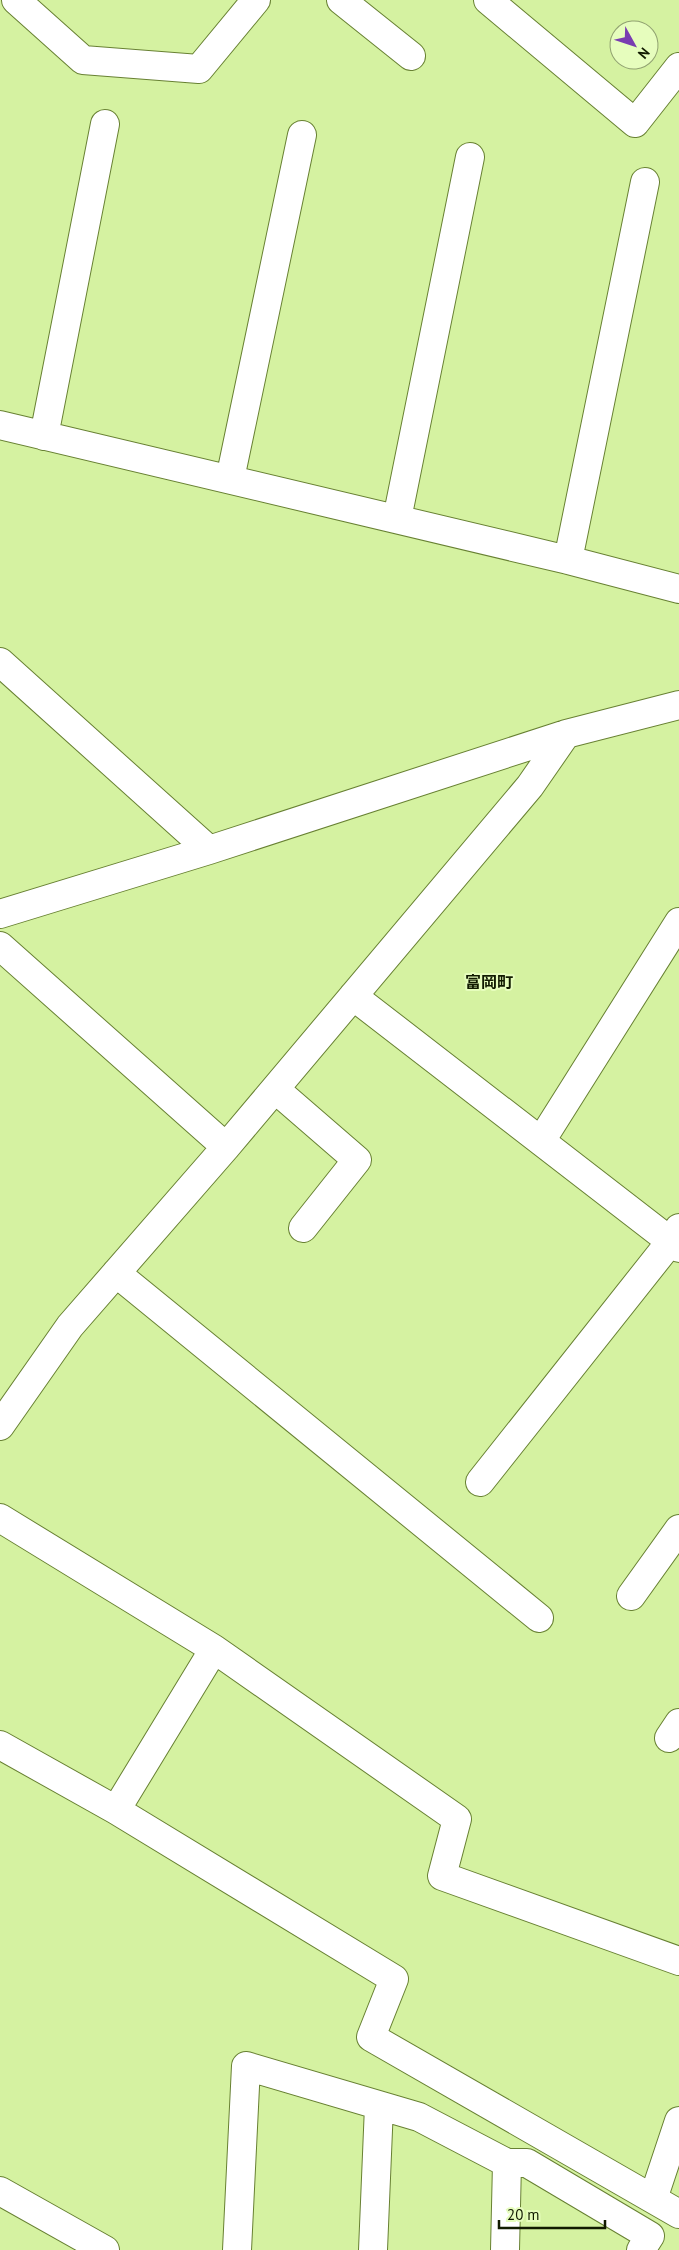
<svg xmlns="http://www.w3.org/2000/svg" width="679" height="2250" viewBox="0 0 679 2250" font-family="'PT Sans','Noto Sans JP',sans-serif">
<rect width="100%" height="100%" fill="#d5f2a1"/>
<g fill="none" stroke-linecap="round" stroke-linejoin="round">
<defs>
<path id="minor" d="M16 0 83 60 199 69 256 0
M341 0 411 56
M488 0 635 123 679 67
M0 425 568 560 679 589
M44 436 105 124
M230 479 302 135
M397 519 470 157
M568 560 645 182
M0 662 209 850
M0 914 209 850 566 734 679 705
M0 946 226 1147
M353 996 679 1248
M275 1089 357 1160 303 1228
M541 1141 679 922
M116 1273 539 1618
M0 1426 70 1326 226 1147 530 786 566 734
M480 1482 671 1241 679 1228
M0 1518 214 1649 116 1810
M631 1596 679 1529
M214 1649 457 1819 442 1876 679 1961
M669 1738 679 1723
M0 1745 116 1810 394 1979 371 2037 679 2214
M0 2191 105 2250
M653 2199 679 2121
M237 2250 246 2066 419 2117 507 2163H527L650 2236 641 2250
M373 2250 379 2106
M505 2250 507 2163"/>
</defs>
<use href="#minor" stroke="#688133" stroke-width="30"/>
<use href="#minor" stroke="#fff" stroke-width="28"/>
</g>
<g text-anchor="middle" dominant-baseline="central" stroke-width="4" stroke-linejoin="round" paint-order="stroke">
<g font-size="16" font-weight="bold" fill="#111a00" stroke="#e6fdbd">
<text x="489" y="982">富岡町</text>
</g>
</g>
<g transform="translate(634 45) rotate(130)"><circle r="24" fill="#e6fdbd" stroke="#91a271"/>
<path d="M0-4L9 19L0 12L-9 19Z" fill="#793cb1"/>
<text y="-8" font-size="14" font-weight="bold" text-anchor="middle" fill="#111a00">N</text>
</g>
<path d="M499 2220v8h106v-8" fill="none" stroke="#111a00" stroke-width="2.5"/>
<text x="507" y="2220" font-size="15" fill="#111a00" stroke="#e6fdbd" stroke-width="4" paint-order="stroke">20 m</text>
</svg>
